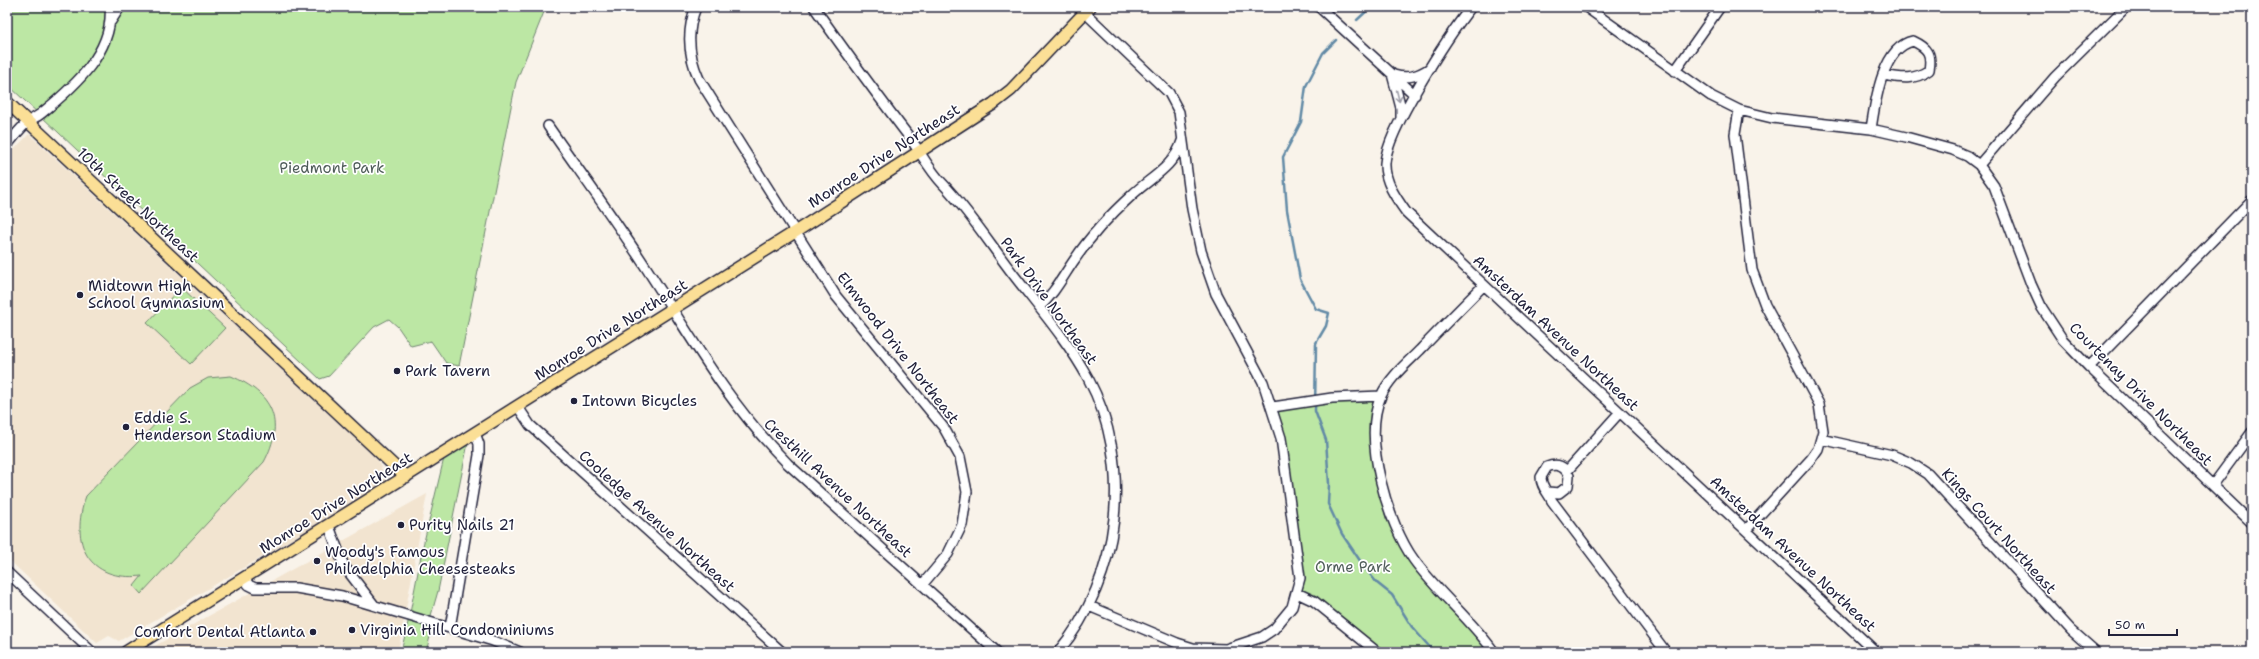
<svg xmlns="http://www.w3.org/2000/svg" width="2259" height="659" viewBox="0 0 2259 659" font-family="'Shantell Sans',sans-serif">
<rect width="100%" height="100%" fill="#f9f3ea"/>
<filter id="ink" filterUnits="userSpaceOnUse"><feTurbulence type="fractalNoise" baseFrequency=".025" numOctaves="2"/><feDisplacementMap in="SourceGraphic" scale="8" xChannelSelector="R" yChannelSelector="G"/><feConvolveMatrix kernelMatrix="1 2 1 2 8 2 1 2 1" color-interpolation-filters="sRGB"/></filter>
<g filter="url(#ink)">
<path fill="#f2e4d0" d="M29 134 377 459 388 483 119 641 109 636 97 643 7 558V157Z
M427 494 398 652H144Z"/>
<path fill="#bce7a4" stroke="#6f8470" d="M7 7H546L516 82 459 366 446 363 431 341 411 346 398 327 389 319 374 327 329 376 320 379 7 84Z
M181 287 225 328 191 364 147 323Z
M231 376C272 393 286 421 264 462L141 594 134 586 142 576C88 582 69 543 86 496L190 388 208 378Z
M1379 398 1371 446 1386 519 1432 585 1489 652H1373L1364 642 1303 600 1272 409Z
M468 443 438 591 430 619 410 613 423 546 444 458Z
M409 618 433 625 426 652H401Z"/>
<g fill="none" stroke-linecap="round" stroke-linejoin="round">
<path stroke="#628aa6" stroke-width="2.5" d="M1357 20 1371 7
M1336 40 1323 53 1306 86 1301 122 1283 157 1287 210 1300 279 1316 309 1329 313 1326 326 1316 343 1315 411 1326 440 1329 484 1328 504 1342 534 1365 568 1377 583 1392 595 1412 627 1434 652"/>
<defs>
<path id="minor" d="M696 7C686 32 688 55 699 79L836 296 944 428 960 457 967 492 962 525 948 554 922 585
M814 7C845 51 877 95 910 138 921 153 930 171 943 184 969 211 990 244 1013 274 1039 308 1068 341 1088 378 1134 464 1121 578 1058 652
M1079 7 1169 93 1179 112 1192 209 1201 251 1216 294 1263 382 1281 438 1300 578 1292 607 1274 629 1262 637 1226 649 1193 648 1177 643 1089 606
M1319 7 1415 95
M1471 7C1449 35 1387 130 1385 163 1384 181 1396 198 1406 212L1876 652
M1586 7 1711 96 1739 110 1772 118 1871 129 1906 137 1953 150 1967 156 1979 165 1994 186 2031 284 2042 308 2063 340 2089 367 2252 523
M111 21 120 7
M1675 71 1720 7
M1392 74 1401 108V118
M1394 75C1408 79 1418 76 1430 68
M1739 110 1735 134 1752 270 1765 305 1819 404 1823 431 1818 449 1811 459 1746 530
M548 126C580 172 613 217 643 263 690 335 727 403 788 464L997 652
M1871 129C1875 103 1882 47 1913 41 1928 48 1932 54 1929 70 1914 81 1900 78 1883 75
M7 145C14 137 20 128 28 122 33 118 39 116 43 112 75 86 114 51 110 7
M1979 165 2055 77 2126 7
M1484 285C1463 306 1441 328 1420 350 1407 363 1389 378 1381 396 1362 439 1388 524 1414 560 1438 593 1471 619 1494 652
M1039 307C1055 293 1063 276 1075 259 1091 235 1111 214 1132 195 1150 178 1174 167 1182 141
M2089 367 2252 200
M518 407 530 425 782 652
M1273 407 1332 398 1381 396
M1821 439 1892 455 1911 463 1928 474 2071 630 2096 652
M1567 471 1620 412
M2213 485 2252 432
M1548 492 1559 493 1568 486 1569 476C1565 466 1557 463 1547 467L1541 477C1541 487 1548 492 1552 501L1666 652
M329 526 344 566 374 605
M7 572 92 652
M244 579 249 585 255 588H296L342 596 493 641 520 652
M1297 593 1314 601 1377 652
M450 628 479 455V444L475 433"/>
<path id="major" d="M7 102 406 477
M126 652 795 232 993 104 1011 90 1090 7"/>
</defs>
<use href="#minor" stroke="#22223b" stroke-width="12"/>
<use href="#major" stroke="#22223b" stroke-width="14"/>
<use href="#minor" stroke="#fff" stroke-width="9"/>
<use href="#major" stroke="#fbdf96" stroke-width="11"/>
</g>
<defs><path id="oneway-shaft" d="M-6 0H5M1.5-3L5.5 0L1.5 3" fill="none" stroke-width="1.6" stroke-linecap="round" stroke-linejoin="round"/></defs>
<use stroke="#9c9ca7" href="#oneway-shaft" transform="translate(1398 96) rotate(76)"/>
</g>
<g fill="#22223b" stroke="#fff" stroke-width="1.5">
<circle cx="80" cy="295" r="4"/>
<circle cx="397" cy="371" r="4"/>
<circle cx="574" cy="401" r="4"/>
<circle cx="126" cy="427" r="4"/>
<circle cx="401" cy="525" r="4"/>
<circle cx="317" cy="561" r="4"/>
<circle cx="352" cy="630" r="4"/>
<circle cx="313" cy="632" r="4"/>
</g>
<g text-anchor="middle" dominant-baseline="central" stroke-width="3.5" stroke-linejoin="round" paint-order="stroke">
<g font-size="15" fill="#22223b" stroke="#fff">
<text transform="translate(884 156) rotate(-33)">Monroe Drive Northeast</text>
<text transform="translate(138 205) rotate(43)">10th Street Northeast</text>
<text transform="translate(1049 301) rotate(54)">Park Drive Northeast</text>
<text transform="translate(611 330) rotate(-32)">Monroe Drive Northeast</text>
<text transform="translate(1556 333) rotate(43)">Amsterdam Avenue Northeast</text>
<text transform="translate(898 348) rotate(52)">Elmwood Drive Northeast</text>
<text transform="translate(2141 394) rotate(45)">Courtenay Drive Northeast</text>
<text transform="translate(838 488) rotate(43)">Cresthill Avenue Northeast</text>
<text transform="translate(336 503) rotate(-32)">Monroe Drive Northeast</text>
<text transform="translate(657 521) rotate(42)">Cooledge Avenue Northeast</text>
<text transform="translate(1999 531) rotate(48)">Kings Court Northeast</text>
<text transform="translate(1793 554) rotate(43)">Amsterdam Avenue Northeast</text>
</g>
<g font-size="15" fill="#505d5a" stroke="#fff">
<text x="332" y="168">Piedmont Park</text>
<text x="1353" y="567">Orme Park</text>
</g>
<g font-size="15" fill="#22223b" stroke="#fff" text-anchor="start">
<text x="88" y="286">Midtown High<tspan x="88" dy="17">School Gymnasium</tspan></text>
<text x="405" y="371">Park Tavern</text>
<text x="582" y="401">Intown Bicycles</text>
<text x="134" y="418">Eddie S.<tspan x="134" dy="17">Henderson Stadium</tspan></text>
<text x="409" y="525">Purity Nails 21</text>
<text x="325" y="552">Woody's Famous<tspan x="325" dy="17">Philadelphia Cheesesteaks</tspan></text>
<text x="360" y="630">Virginia Hill Condominiums</text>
<text x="305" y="632" text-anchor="end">Comfort Dental Atlanta</text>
</g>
</g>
<rect width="2259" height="659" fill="none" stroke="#fff" stroke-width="24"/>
<rect x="12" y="12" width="2235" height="635" fill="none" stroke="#22223b" stroke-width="1.5" filter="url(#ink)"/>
<path d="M2109 629v6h68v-6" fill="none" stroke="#22223b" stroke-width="2"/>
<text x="2115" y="629" font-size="12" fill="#22223b" stroke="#ffffff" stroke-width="3" paint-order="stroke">50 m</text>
</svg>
